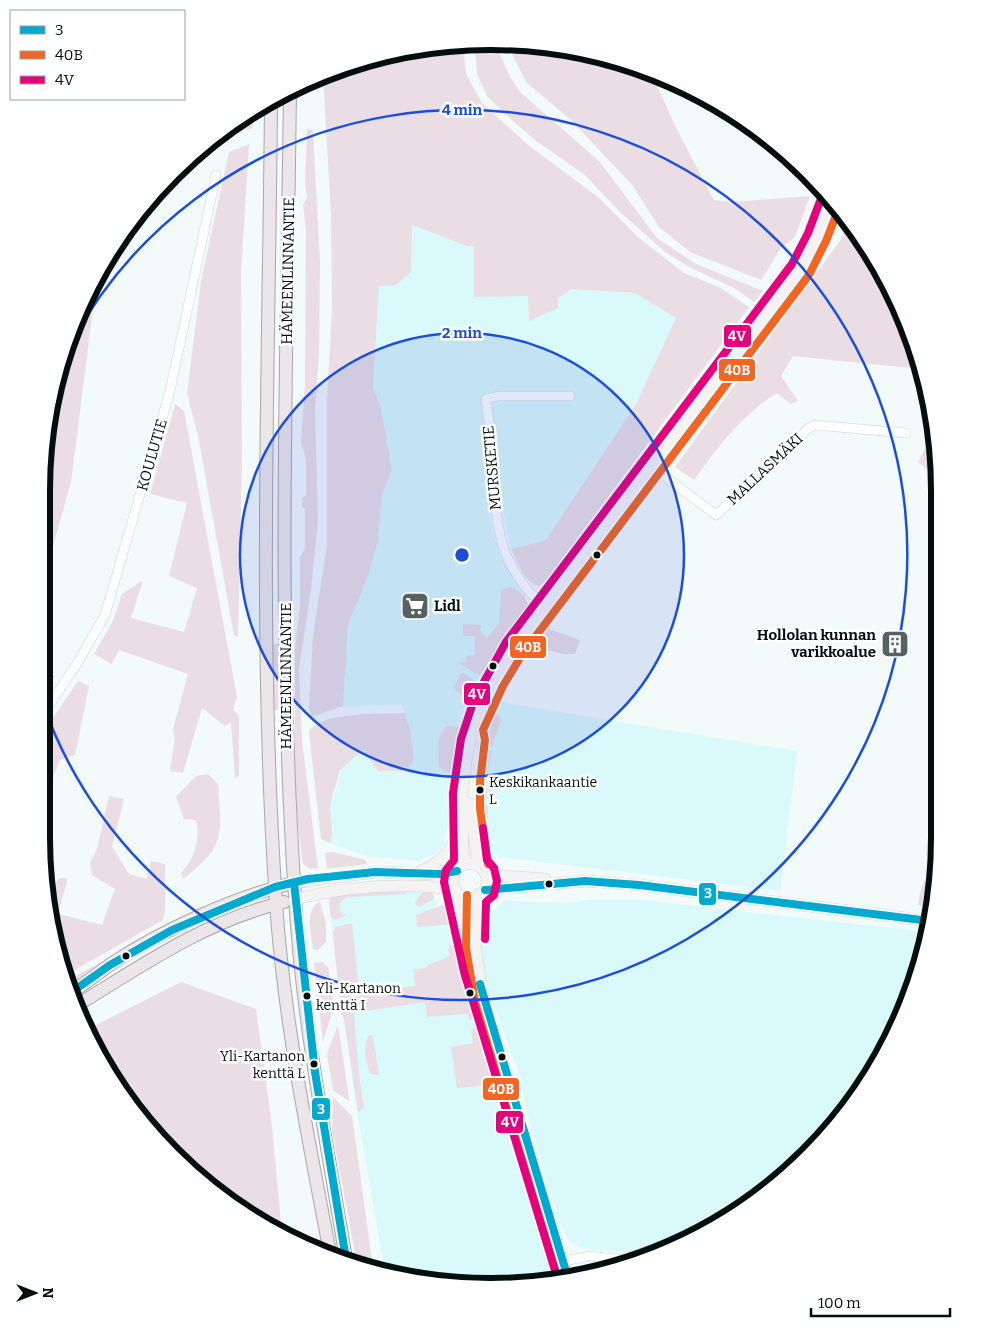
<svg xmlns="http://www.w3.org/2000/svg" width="981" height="1328" viewBox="0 0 981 1328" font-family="Bitter,serif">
<rect width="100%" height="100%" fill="#f2fafa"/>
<path fill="#daf9fa" d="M412 225 467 246H474L528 296 558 298 570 289 635 293 676 318 636 404 546 540 511 549 500 495 498 461 486 463 492 529 500 554 528 605 480 675 469 697 462 713 451 760 448 792V824L444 844 433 855 418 861 366 856 330 843 334 829 330 816 331 803 338 784 339 771 364 750 410 729 402 705 343 706 348 625 369 574 378 541 382 494 392 470 381 408 373 387 379 286Z
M501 702 797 751 780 891 500 857 492 852 486 845 480 797 484 778 480 772 492 721Z
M405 889 433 893 437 907H449L474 1018 553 1270 492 1281 403 1278 385 1272 355 1099 344 1019 341 1013 329 902 331 896Z
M594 899H633L928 932 924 954 893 1036 828 1133 764 1194 662 1253 653 1255 580 1248 569 1240 559 1222 525 1107 520 1076 488 989 478 938 479 922 505 901 569 903Z"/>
<path fill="#eadde3" d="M463 42 466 74 482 103 528 145 598 197 639 238 684 273 719 287 749 307 547 579 539 586C523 582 518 562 511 549L546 540 636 404 676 318 635 293 571 289 558 298V308L529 321 528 296 474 297V246H467L412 225 411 272 396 285 379 286 373 387 381 408 392 470 382 494 378 541 369 574 348 625 343 706 314 716 310 714 309 708 313 635 327 545V400L332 310 331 214 323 76 374 57Z
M475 43H495L510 77 521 93 599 161 657 238 696 264 763 291 754 302 734 288 691 268 665 252 619 211 584 174 536 141 505 114 487 96 477 74Z
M507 44C555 45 607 53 651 72L676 128 714 200 732 202 810 196 795 237 781 248 761 280 690 252 659 227 633 186 570 119 526 82Z
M249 114 253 128 229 135 231 125Z
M307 129 313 130 320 262 319 354 315 411 318 521 311 590 299 669 302 741 318 868 311 869 303 864 298 827 295 773V650L300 606V557L305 549V508L302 507V498L306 495V459L301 442 305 384 306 230 303 205 307 198 305 182Z
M249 144 241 272 242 462 238 637 234 635 198 436 187 393 201 281 229 152Z
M847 217 905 318 919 369 793 356 781 376 798 401 791 404 777 393C742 414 717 448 694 480L675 467 842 238Z
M93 295V309L71 482 42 586V461L56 375Z
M175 404 184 411 237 697 233 710 239 715V776L235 778 231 722 225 726 202 708 183 773 170 771 175 738 173 729 188 674 119 650 112 664 94 654 113 621 122 594 143 580 131 618 184 632 197 588 169 576 187 503 150 494Z
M935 429 936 468 931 473 918 462Z
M511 587 524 595 528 605 480 675H478L458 663 466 662V656L474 655 475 636H463V624L481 625 480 631 487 638 499 624 501 592 503 589Z
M532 607 530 618 500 654H498Z
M546 628 580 640 575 654H563L535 647Z
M273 644H278L279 710H273Z
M520 653H522L498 695 497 690 511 663Z
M42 670 55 676 42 696Z
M462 672 475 681V686L469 697H465L453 688Z
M78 681 89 686 75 755 60 760 41 808 42 734Z
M405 713 410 729 414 760 406 771H378L363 750 339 771C338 782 333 791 331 802 328 819 336 824 330 843L321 839 309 732C321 711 382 714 405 713Z
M495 714 500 716 501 721 491 748 485 746Z
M489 719 478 760C475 749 481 727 489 719Z
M447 726 459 727 450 773 439 767C439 754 435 734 447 726Z
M464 731 461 757 456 767Z
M484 749 491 751 488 773 480 772Z
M208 774 218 784C221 835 227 845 183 879L181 873C194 860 201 838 196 820L184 819 176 797 196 776Z
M491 777 495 778 494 790H490L488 798 484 797 488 782H490Z
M109 796 124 799 112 847 129 874 147 879 151 861 165 864V910L163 920 66 975 57 954 51 912 102 925 115 889 92 875 90 863 97 849Z
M481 802 488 803V817L482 820Z
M333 852 366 860 367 864 327 869 325 853Z
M939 861 932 910 918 905C920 888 926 872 939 861Z
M59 878H66L67 882 59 909 51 908 49 895Z
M407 891 405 894 348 897 340 902V912L346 915 336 920 331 918 329 902 331 896 343 893Z
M430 891 434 896 432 900 419 907 415 904C418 896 421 892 430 891Z
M320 901 326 924V942L318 950 313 949C311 932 304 912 320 901Z
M442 905 449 907 454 924 417 927 416 915Z
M352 923 359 992 415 986 414 970 425 968C432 960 442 962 450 955L448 950 450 945 454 944 458 946 474 1018 469 1020 468 1014 427 1017 425 1002 354 1013 359 1075 364 1108 358 1112 344 1019 341 1013 333 932 335 927Z
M322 962 328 967 334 1006 323 1042 314 963Z
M97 964 92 971 71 986 68 980Z
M181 982 256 1009 272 1126 282 1234 195 1175 117 1087 90 1028Z
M338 1025 349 1098V1101L333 1090 327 1054Z
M477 1025 495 1085 457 1088 451 1047 473 1043 471 1030Z
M369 1035 373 1036 379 1075 371 1074C365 1064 363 1045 369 1035Z
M333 1097 352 1116 373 1268 357 1263 332 1130Z"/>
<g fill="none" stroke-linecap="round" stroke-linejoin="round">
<defs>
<path id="street" d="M652 467 716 515 809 428 815 425 906 433
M545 607C492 562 497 515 492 452 491 434 488 416 486 399L498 396H570
M42 716 78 662 105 615 170 391 216 175
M563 1261 590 1256 632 1261"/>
<path id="secondary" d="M470 803 478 865
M453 881a17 17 0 1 1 34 0a17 17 0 1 1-34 0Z
M464 865C461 820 460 768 475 725 484 697 500 672 515 647L801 269 817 237 831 200
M482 868 503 876 545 879
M421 871C443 862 456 848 457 824
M294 883 375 872 440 874 457 871
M485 890 585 881 639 885 930 921
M458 893 470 952
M477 896C467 966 494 1034 514 1100 532 1159 550 1219 568 1278
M295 899C348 886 401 882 456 889"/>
<path id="primary" d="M290 89C287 358 277 628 295 897 302 1019 326 1139 346 1259
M271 100C269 368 258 636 276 903 284 1021 308 1137 330 1253
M73 991C87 983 98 973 111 964 161 931 236 896 294 883
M79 1004C146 963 206 921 284 902"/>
</defs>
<use href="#street" stroke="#cbd6d6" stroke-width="10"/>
<use href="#secondary" stroke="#cbd6d6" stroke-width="12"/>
<use href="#primary" stroke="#aba4a9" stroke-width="14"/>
<use href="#street" stroke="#fdfefe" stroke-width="9"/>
<use href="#secondary" stroke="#f5f2f4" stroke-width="11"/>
<use href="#primary" stroke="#ece6e9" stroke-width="12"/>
<defs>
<path id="bus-1" d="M294 883 315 1072 346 1259
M485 890 585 881 639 885 930 921
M480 984 568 1278
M73 991 110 965 172 930 275 887 308 879 375 872 440 874 457 871"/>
<path id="bus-2" d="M488 864 480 809V782L485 740 483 730 503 686 523 653 809 275 826 241 839 208
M467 895 466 948 475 1002 558 1280"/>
<path id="bus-3" d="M483 828 487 860 494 868 497 881 494 895 486 902 485 939
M558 1280 464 972 444 882 446 870 454 860 453 793 461 739 474 700 506 642 792 264 808 233 822 196"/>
</defs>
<use href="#bus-1" stroke="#fff" stroke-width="11"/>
<use href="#bus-2" stroke="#fff" stroke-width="11"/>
<use href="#bus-3" stroke="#fff" stroke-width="11"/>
<use href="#bus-1" stroke="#00a9ce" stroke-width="8"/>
<use href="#bus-2" stroke="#f26522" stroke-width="8"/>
<use href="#bus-3" stroke="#e5007d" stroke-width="8"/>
</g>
<circle cx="462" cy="555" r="222" fill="#1d4ed8" fill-opacity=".12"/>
<g fill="none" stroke="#1d4ed8" stroke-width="2.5">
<circle cx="462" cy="555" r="222"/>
<path d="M71 343A445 445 0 1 1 43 704"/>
</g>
<defs>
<symbol id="supermarket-square" viewBox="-11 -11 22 22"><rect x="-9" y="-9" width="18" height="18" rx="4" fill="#576161" stroke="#fff"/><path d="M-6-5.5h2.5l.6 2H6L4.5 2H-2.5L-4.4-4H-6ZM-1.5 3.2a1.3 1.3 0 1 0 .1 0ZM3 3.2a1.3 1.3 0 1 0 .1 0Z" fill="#fff"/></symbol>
<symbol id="building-square" viewBox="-11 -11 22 22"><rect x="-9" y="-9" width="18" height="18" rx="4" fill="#576161" stroke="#fff"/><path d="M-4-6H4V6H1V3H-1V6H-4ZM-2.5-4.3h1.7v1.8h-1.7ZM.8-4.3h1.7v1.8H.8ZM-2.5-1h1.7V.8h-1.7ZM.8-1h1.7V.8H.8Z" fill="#fff"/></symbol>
</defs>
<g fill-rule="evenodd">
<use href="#supermarket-square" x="399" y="590" width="32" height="32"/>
<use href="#building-square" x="879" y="628" width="32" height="32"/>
</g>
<g fill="#030f0f" stroke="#fff" stroke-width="2">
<circle cx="597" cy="555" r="4.5"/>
<circle cx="493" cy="666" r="4.5"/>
<circle cx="480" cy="790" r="4.5"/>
<circle cx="549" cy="884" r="4.5"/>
<circle cx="126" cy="956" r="4.5"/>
<circle cx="470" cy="993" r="4.5"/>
<circle cx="307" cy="996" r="4.5"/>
<circle cx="502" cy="1057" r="4.5"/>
<circle cx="314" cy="1064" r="4.5"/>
</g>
<g text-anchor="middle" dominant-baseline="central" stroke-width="5" stroke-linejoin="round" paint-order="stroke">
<g font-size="14" fill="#030f0f" stroke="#fff" text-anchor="start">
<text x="489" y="782">Keskikankaantie<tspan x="489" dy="17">L</tspan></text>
<text x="316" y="988">Yli-Kartanon<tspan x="316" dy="17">kenttä I</tspan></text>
<text x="305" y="1056" text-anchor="end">Yli-Kartanon<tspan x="305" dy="17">kenttä L</tspan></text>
</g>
<g font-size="15" fill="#030f0f" stroke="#fff">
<text transform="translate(288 271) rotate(-89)">HÄMEENLINNANTIE</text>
<text transform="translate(152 455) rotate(-74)">KOULUTIE</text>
<text transform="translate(492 468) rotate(-95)">MURSKETIE</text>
<text transform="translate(765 469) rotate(-43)">MALLASMÄKI</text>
<text transform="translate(286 676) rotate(-90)">HÄMEENLINNANTIE</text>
</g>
<g font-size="15" font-weight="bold" fill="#030f0f" stroke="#fff" text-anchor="start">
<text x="434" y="606">Lidl</text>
<text x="876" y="635" text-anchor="end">Hollolan kunnan<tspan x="876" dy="17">varikkoalue</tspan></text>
</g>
</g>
<path d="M0 0H981V1328H0ZM490 50H491A440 440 0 0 1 931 490V838A440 440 0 0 1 491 1278H490A440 440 0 0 1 50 838V490A440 440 0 0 1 490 50Z" fill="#fff" fill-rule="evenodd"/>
<path fill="none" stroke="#030f0f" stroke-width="6" d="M490 50H491A440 440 0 0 1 931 490V838A440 440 0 0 1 491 1278H490A440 440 0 0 1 50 838V490A440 440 0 0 1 490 50Z"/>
<circle cx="462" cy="555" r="8" fill="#1d4ed8" stroke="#fff" stroke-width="2.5"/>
<g font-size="15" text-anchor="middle" font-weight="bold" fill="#1d4ed8" stroke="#fff" stroke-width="5" stroke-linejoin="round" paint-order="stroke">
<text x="462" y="115">4 min</text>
<text x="462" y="338">2 min</text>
</g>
<g stroke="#fff" stroke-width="2">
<rect x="723" y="324" width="29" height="24" rx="5" fill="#e5007d"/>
<rect x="718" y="358" width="38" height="24" rx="5" fill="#f26522"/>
<rect x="509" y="635" width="38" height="24" rx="5" fill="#f26522"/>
<rect x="463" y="682" width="28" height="24" rx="5" fill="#e5007d"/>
<rect x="698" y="882" width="19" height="24" rx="5" fill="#00a9ce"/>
<rect x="482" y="1077" width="38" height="24" rx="5" fill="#f26522"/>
<rect x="311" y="1097" width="20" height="24" rx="5" fill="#00a9ce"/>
<rect x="495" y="1110" width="29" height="24" rx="5" fill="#e5007d"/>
</g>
<g font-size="14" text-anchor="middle" font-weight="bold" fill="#fff">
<text x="737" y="341">4V</text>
<text x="737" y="375">40B</text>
<text x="528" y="652">40B</text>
<text x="477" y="699">4V</text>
<text x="708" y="898">3</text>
<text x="501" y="1094">40B</text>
<text x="321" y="1114">3</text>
<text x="510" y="1127">4V</text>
</g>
<rect x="10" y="10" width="175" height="90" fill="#ffffff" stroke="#9a9f9f"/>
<rect x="20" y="26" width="25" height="8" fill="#00a9ce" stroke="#9a9f9f"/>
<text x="55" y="35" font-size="15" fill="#030f0f">3</text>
<rect x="20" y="51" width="25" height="8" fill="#f26522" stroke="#9a9f9f"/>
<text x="55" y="60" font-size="15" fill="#030f0f">40B</text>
<rect x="20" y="76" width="25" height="8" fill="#e5007d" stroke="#9a9f9f"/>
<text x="55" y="85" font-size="15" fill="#030f0f">4V</text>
<g transform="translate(35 1293) rotate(90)" stroke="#ffffff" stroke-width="4" paint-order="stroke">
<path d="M0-4L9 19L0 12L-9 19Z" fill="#030f0f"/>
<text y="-8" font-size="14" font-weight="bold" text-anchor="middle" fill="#030f0f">N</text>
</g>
<path d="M811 1308v8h139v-8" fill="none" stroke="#030f0f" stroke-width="2.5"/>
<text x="818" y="1308" font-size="15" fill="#030f0f" stroke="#ffffff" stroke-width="4" paint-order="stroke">100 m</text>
</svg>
